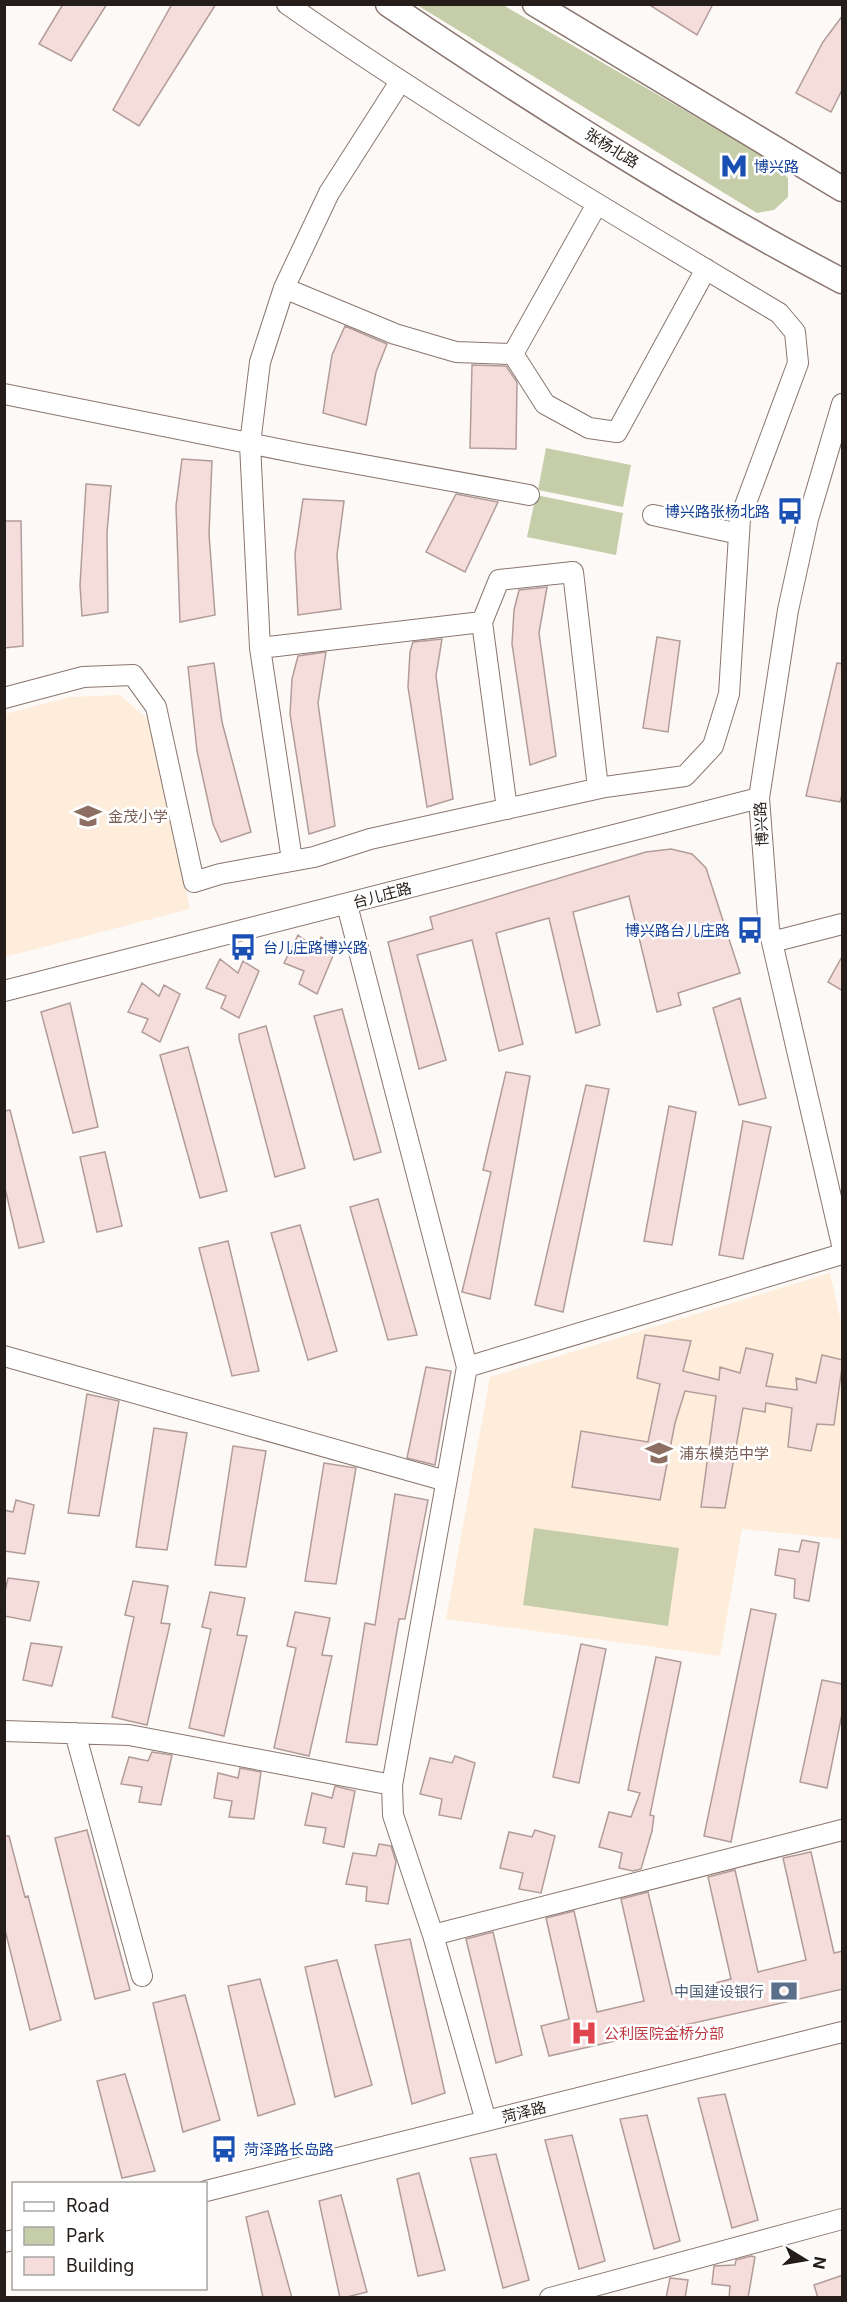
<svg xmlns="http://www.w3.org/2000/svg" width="847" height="2302" viewBox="0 0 847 2302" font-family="Inter,'Noto Sans SC',sans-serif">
<rect width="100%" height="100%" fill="#fdf9f7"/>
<path fill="#feeddb" d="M120 695 152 723 190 909 5 957V714L70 697Z
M830 1273 842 1326V1539L742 1529 720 1656 446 1619 490 1377Z"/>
<path fill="#c6cda9" d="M417 5H503L772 161 788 178V197L774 210 757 213Z
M546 448 631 465 623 507 538 490Z
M536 495 623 513 616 555 527 537Z
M534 1528 679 1548 668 1626 523 1605Z"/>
<path fill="#f4ddda" stroke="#b29c99" stroke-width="1.5" d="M63 4H107L71 61 39 44Z
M172 4H216L139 126 113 110Z
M648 4H713L697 35Z
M843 15V88L831 112 796 93 823 42Z
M345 326 387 344 376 372 366 425 323 413 332 355Z
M472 365 506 366 517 382 516 449 470 448Z
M182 459 212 461 209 534 215 615 180 622 176 506Z
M86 484 111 486 107 533 108 612 82 616 80 585Z
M456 494 498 502 465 572 426 552Z
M303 499 344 501 337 555 341 609 298 615 295 554Z
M4 521H21L23 646 4 648Z
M547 587 539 633 556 756 530 765 512 644 514 610 519 590Z
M657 637 680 641 668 732 643 728Z
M442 639 436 676 453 799 427 807 408 687 410 652 413 642Z
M326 652 318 703 335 826 309 834 290 714 292 679 298 656Z
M214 663 222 722 251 832 221 842 213 824 197 751 188 667Z
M837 663 843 664V791L840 802 806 796Z
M671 849 692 854 706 868 740 973 678 993 681 1005 657 1012 629 896 573 912 600 1025 576 1033 549 918 496 933 523 1044 499 1051 472 940 417 955 446 1060 419 1069 388 942 433 929 430 917 646 852Z
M298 935 316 948 321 937 337 946 317 994 299 984 304 971 284 963Z
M843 955V991L828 982Z
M220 959 238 973 243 961 259 971 239 1018 221 1008 226 996 206 988Z
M142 983 159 996 164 985 180 994 160 1042 142 1032 148 1019 128 1012Z
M740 998 766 1098 739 1105 713 1008Z
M70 1003 98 1127 73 1133 41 1012Z
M342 1009 381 1152 354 1160 314 1016Z
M266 1026 305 1168 275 1177 239 1039V1034Z
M188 1047 227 1191 200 1198 160 1055Z
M506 1072 530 1076 490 1299 462 1292 491 1172 483 1170Z
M586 1085 609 1089 563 1312 535 1305Z
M669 1106 696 1112 672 1245 644 1241Z
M10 1110 44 1242 19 1248 4 1184V1111Z
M743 1121 771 1127 743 1259 719 1255Z
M105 1152 122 1226 97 1232 80 1157Z
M378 1199 417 1335 388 1340 350 1207Z
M300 1225 337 1351 308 1360 271 1233Z
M228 1241 259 1371 232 1376 199 1248Z
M645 1335 691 1341 683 1371 719 1380 720 1367 740 1373 746 1348 773 1354 766 1386 797 1390 796 1378 816 1383 822 1355 843 1360 834 1425 817 1424 811 1451 788 1447 792 1408 766 1403 765 1412 743 1408 725 1508 701 1507 716 1396 685 1391 675 1423 660 1500 572 1487 581 1431 648 1442 660 1384 637 1378Z
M426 1367 451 1371 435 1465 407 1458Z
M87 1394 119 1401 99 1516 68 1513Z
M154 1428 187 1433 167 1550 136 1547Z
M233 1446 266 1451 246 1567 215 1565Z
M324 1463 356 1468 336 1584 305 1581Z
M395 1494 428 1500 405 1619H399L377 1745 346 1742 365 1623 375 1625Z
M16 1500 34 1505 25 1554 5 1551 4 1510 13 1512Z
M802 1540 819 1543 809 1601 794 1598 795 1579 775 1575 779 1549 799 1552Z
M8 1578 39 1582 30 1621 4 1616V1596Z
M133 1581 168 1586 161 1623 170 1624 147 1725 112 1717 134 1617 125 1615Z
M210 1592 245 1598 237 1635 247 1636 224 1736 189 1728 211 1629 202 1627Z
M751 1609 776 1614 731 1842 704 1836Z
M295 1612 330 1618 322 1655 332 1656 309 1756 274 1748 296 1648 287 1646Z
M31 1643 62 1647 52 1686 23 1680Z
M581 1644 606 1649 579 1783 553 1777Z
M656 1657 681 1662 650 1815 654 1816 652 1831 641 1869 633 1871 619 1868 622 1853 599 1847 609 1812 631 1817 640 1793 628 1790Z
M822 1680 843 1684V1709L827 1788 800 1782Z
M152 1752 172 1755 161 1805 139 1802 142 1787 121 1784 129 1757 148 1761Z
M455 1756 475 1763 461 1819 439 1815 442 1799 420 1794 430 1758 452 1763Z
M240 1768 261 1772 254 1819 229 1817 232 1801 214 1798 218 1773 238 1778Z
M335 1786 355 1791 344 1847 323 1843 326 1828 305 1825 312 1793 332 1798Z
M87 1830 130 1990 95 1999 55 1838Z
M535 1830 555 1836 541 1893 519 1889 523 1873 500 1868 509 1832 532 1837Z
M4 1836H9L25 1897 28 1896 61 2020 30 2030 4 1926Z
M379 1844 391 1846 396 1862 388 1904 366 1901 367 1887 346 1884 353 1853 376 1856Z
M811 1852 834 1953 843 1951V1989L549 2056 541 2026 569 2019 546 1918 574 1911 597 2012 644 2001 621 1899 648 1892 672 1994 731 1979 708 1877 735 1870 758 1972 806 1960 783 1858Z
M493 1932 522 2055 496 2063 466 1939Z
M410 1939 445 2093 412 2104 375 1945Z
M337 1960 372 2085 335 2097 305 1967Z
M260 1979 295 2104 258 2116 228 1986Z
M185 1995 220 2120 183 2132 153 2003Z
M125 2074 155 2171 122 2178 97 2081Z
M725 2094 758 2220 732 2228 698 2098Z
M647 2115 680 2241 654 2249 620 2119Z
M572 2135 605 2261 579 2269 545 2140Z
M496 2154 529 2280 503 2288 470 2158Z
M419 2173 445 2270 418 2276 397 2179Z
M341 2195 367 2292 343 2298H340L319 2201Z
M268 2211 292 2298H263L246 2217Z
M751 2256 755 2257 748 2298H729L730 2286 712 2284 714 2266 735 2265 736 2260Z
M843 2275V2298H818L814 2285Z
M670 2278 688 2280 685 2298H666Z"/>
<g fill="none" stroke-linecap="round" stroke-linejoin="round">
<defs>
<path id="minor" d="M284 288 395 334 456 352 513 354 545 404 589 428 617 432 706 269
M513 354 597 204
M4 394 303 454 529 495
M842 404 808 519 788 610 759 798 769 929 842 1245
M653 515 739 534
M482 622 499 580 573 572 598 788
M260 648 482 622 507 809
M4 698 83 677 133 675 156 707 194 882 220 874 314 857 370 839 605 787 685 776 713 746 729 694 740 519 798 363 795 332 779 313C612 213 447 116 287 4
M292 860 260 648 250 444 260 362 284 288 329 193 400 82
M347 905 467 1367 392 1785 393 1815 433 1935 486 2121
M772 942 842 924
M4 991 759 798
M4 1356 446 1481
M467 1367 842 1254
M4 1731 129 1735 392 1785
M75 1733 142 1976
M433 1935 842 1830
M206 2191 842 2032
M4 2242 14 2240
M550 2298 842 2219"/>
<path id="major" d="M388 4C534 103 687 200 842 281
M535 4 842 189"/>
</defs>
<use href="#minor" stroke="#89766e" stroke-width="22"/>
<use href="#major" stroke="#89766e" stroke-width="27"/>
<use href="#minor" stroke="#fff" stroke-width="20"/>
<use href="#major" stroke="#fff" stroke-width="24"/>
</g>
<defs>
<symbol id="metro-bare" viewBox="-9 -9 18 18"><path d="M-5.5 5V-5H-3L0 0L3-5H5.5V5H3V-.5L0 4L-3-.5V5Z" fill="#1a4fb4" stroke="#fff" stroke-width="2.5" paint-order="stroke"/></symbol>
<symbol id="bus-bare" viewBox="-9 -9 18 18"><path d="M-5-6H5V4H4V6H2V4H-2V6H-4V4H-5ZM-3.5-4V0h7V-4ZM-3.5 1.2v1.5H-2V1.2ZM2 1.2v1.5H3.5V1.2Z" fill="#1a4fb4" stroke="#fff" stroke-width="2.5" paint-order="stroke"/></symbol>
<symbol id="school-bare" viewBox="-9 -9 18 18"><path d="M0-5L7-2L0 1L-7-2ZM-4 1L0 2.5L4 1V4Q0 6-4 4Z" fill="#8d6e63" stroke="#fff" stroke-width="2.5" paint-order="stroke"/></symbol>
<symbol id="bank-bare" viewBox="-9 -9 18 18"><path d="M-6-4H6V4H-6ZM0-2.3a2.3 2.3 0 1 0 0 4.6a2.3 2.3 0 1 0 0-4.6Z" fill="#5c6f8a" stroke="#fff" stroke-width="2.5" paint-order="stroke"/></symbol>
<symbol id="hospital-bare" viewBox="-9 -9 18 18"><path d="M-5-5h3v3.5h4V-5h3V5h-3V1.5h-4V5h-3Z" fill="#e0444e" stroke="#fff" stroke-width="2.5" paint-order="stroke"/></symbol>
</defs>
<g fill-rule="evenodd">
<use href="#metro-bare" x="715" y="147" width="38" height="38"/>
<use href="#bus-bare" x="771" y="492" width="38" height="38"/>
<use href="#school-bare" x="69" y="797" width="38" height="38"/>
<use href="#bus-bare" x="731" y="911" width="38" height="38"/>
<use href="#bus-bare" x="224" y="928" width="38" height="38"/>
<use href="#school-bare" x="640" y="1434" width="38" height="38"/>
<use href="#bank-bare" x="765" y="1972" width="38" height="38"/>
<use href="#hospital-bare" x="565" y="2014" width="38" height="38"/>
<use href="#bus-bare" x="205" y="2130" width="38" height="38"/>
</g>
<g text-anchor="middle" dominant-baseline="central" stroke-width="5" stroke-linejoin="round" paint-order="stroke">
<g font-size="15" fill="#241d19" stroke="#fff">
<text transform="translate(612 148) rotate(32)">张杨北路</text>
<text transform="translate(761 824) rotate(-93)">博兴路</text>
<text transform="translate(382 895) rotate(-15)">台儿庄路</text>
<text transform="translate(524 2112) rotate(-14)">菏泽路</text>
</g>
<g font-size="15" fill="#164399" stroke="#fff" text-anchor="start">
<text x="754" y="166">博兴路</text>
<text x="770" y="511" text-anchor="end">博兴路张杨北路</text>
<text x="730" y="930" text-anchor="end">博兴路台儿庄路</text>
<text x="263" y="947">台儿庄路博兴路</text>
<text x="244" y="2149">菏泽路长岛路</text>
</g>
<g font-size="15" fill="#785e54" stroke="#fff" text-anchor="start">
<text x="108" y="816">金茂小学</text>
<text x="679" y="1453">浦东模范中学</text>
</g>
<g font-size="15" fill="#4e5e75" stroke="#fff" text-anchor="end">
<text x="764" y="1991">中国建设银行</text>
</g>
<g font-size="15" fill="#be3a42" stroke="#fff" text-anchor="start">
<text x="604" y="2033">公利医院金桥分部</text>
</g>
</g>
<rect width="847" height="2302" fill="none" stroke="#241d19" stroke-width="12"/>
<rect x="12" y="2182" width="195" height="108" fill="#ffffff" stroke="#a7a5a3" stroke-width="1.5"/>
<rect x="24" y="2202" width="30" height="9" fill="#ffffff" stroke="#a7a5a3" stroke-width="1.5"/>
<text x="66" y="2212" font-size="18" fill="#241d19">Road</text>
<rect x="24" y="2227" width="30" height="18" fill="#c6cda9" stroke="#a7a5a3" stroke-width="1.5"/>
<text x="66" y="2242" font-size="18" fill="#241d19">Park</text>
<rect x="24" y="2257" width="30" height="18" fill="#f4ddda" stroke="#a7a5a3" stroke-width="1.5"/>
<text x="66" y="2272" font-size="18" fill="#241d19">Building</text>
<g transform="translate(805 2260) rotate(101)" stroke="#ffffff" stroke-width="4.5" paint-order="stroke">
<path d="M0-4.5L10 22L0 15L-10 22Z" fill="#241d19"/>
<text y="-9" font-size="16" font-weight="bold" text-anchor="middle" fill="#241d19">N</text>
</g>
</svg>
